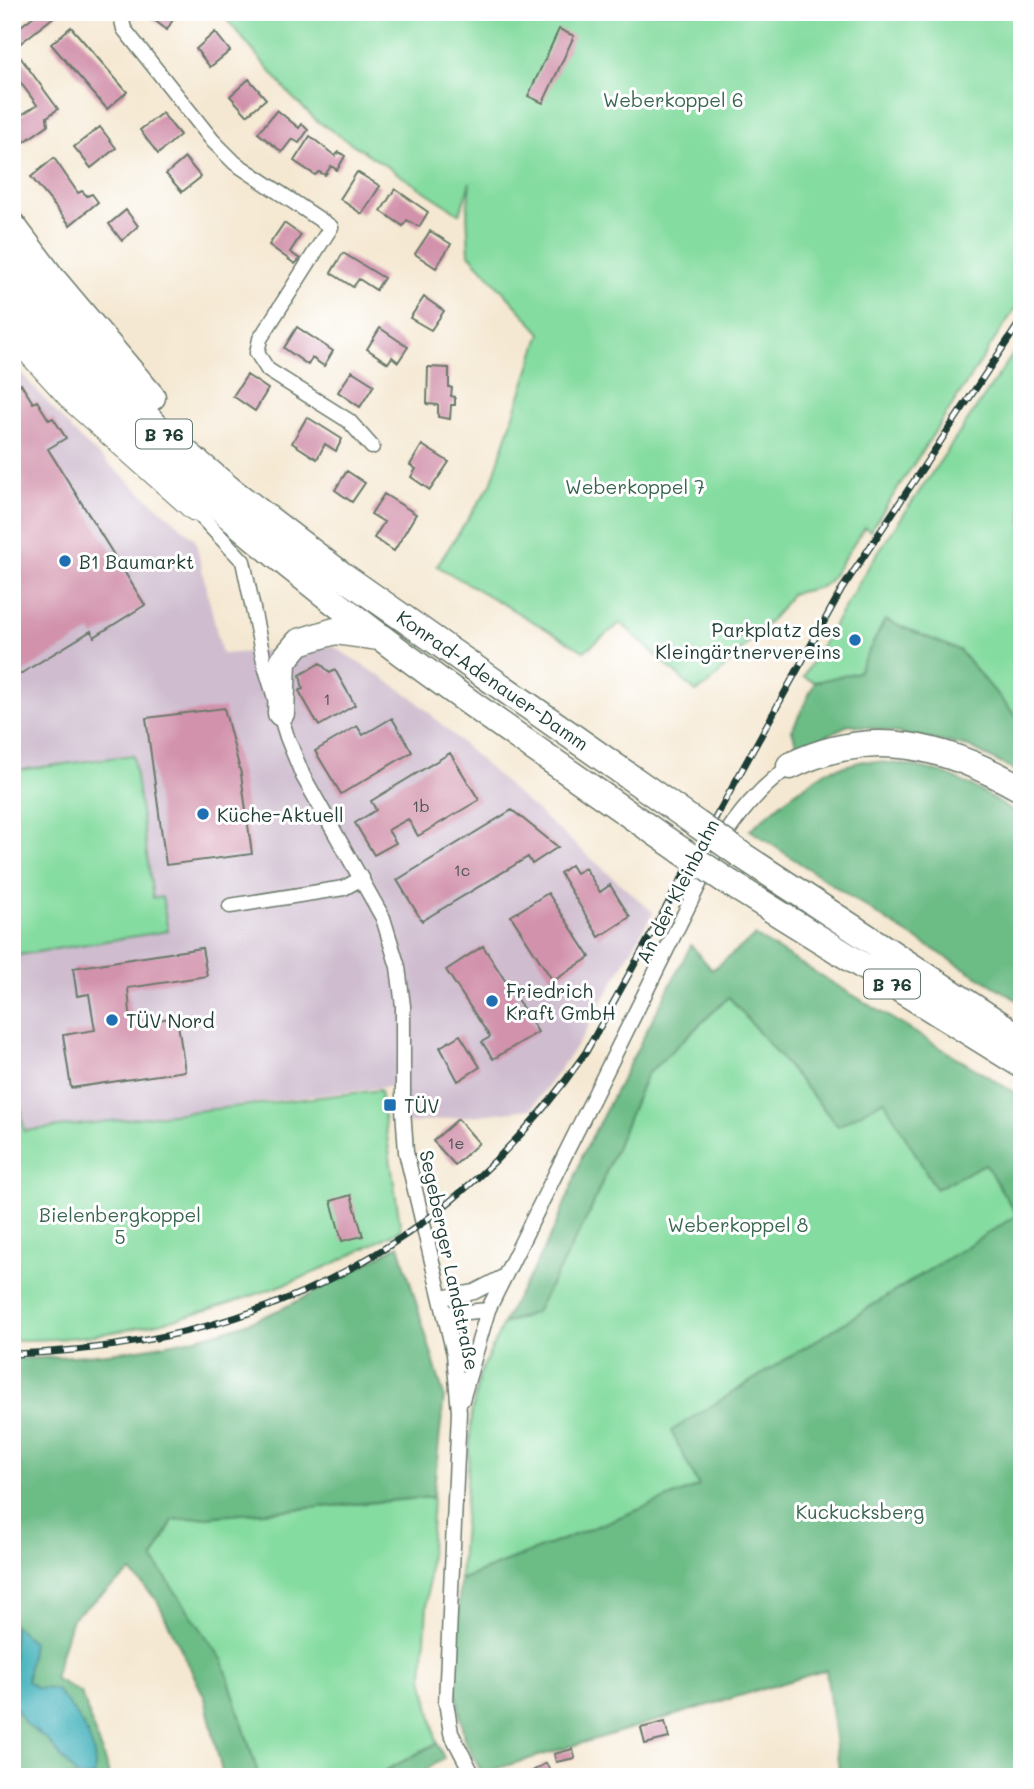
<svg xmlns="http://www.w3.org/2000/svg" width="1034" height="1789" viewBox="0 0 1034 1789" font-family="Mali,sans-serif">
<rect width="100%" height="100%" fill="#fff"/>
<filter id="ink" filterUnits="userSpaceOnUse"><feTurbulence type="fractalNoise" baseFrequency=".0143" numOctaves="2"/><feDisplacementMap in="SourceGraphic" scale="14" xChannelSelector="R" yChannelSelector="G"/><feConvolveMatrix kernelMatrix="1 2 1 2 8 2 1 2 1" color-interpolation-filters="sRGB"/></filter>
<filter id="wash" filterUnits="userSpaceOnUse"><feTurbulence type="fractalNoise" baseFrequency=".00686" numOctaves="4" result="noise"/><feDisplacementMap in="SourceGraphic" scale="28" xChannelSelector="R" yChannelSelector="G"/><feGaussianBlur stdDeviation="1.57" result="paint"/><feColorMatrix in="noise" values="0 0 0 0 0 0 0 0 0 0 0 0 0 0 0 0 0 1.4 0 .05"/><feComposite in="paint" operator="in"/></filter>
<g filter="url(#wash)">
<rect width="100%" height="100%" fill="#f5e8d2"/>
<path fill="#cfbdcf" d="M12 363 79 438 195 539 222 654 333 646 411 696 517 794 653 912 580 1041 531 1109 404 1124 402 1085 23 1131 12 1033V956L168 931 153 898 133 756 12 771Z"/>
<path fill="#85dca0" stroke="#528c6a" stroke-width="2" d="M227 12H1022V298L870 531 865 527 829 581 821 587 791 594 781 609 709 684 696 692 621 623 584 651 437 566 491 484 541 333 469 254 467 214 470 182 460 214 317 121 291 96 224 16Z
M1022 341V723L959 651 885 620 858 672 815 682 803 677 872 561Z
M133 755 153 898 162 897 168 931 12 956V771Z
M729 997 838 1126 884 1100 985 1163 1017 1215 672 1431 699 1486 460 1580 472 1411 479 1376 503 1324 536 1312 589 1214 646 1075Z
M12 1033 24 1131 380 1090 401 1230C368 1246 334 1265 299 1279 208 1313 111 1342 12 1340Z
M433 1497 423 1677 437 1743 374 1777H259L223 1661 153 1559 173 1520Z"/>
<path fill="#6cbc86" stroke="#467c5d" stroke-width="2" d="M885 620 959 650 1022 723V774L969 747 850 724 798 750 792 730 815 682 858 672Z
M863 761C937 764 961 777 1022 817V1003L893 925 750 830 786 799 826 771Z
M755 936 1022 1097V1777H840L826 1670 482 1773 464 1739 455 1683 460 1580 699 1486 671 1431 1017 1215 985 1164 936 1189 884 1100 838 1126 729 997 646 1075 589 1214 536 1312 503 1324C512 1303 524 1286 535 1267 554 1231 570 1195 582 1156L691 945 712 970Z
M399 1245 444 1396 433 1497 173 1520 153 1559 223 1661 259 1777H223L205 1698 157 1600 131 1572 72 1618 54 1678 81 1693 110 1777H24L12 1767V1359C87 1357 167 1350 238 1326 295 1307 347 1274 399 1245Z
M437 1743 444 1758 416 1777H374Z"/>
<path fill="#41b1bb" stroke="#307778" stroke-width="2" d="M14 1625 32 1641 27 1681 37 1688 55 1689C76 1711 100 1744 94 1777H78L47 1740 25 1723 12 1701Z"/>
<g id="blocks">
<path fill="#d292ab" d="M39 12H60L12 50V33Z
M144 12H177L167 30Z
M71 27 127 92 107 109 51 44Z
M559 29 574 36 543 103 528 96Z
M215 32 230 51 210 67 196 49Z
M18 54 58 109 47 117 48 125 24 142 15 129 20 127 15 119 37 105 12 71V57Z
M249 79 266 99 247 115 230 96Z
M277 110 299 128 302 124 308 130 299 143 292 139 282 152 258 133Z
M162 113 180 135 158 154 140 130Z
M100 127 116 148 91 168 74 147Z
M310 136 335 156 339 152 345 156 337 170 331 166 325 175 319 172 315 175 294 161Z
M54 158 78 193 82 191 87 196 92 194 98 202 70 225 31 177Z
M185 158 201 177 182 192 166 174Z
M357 172 380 186 362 214 340 199Z
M395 189 428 212 419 227 407 220 403 226 381 211Z
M126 210 138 226 122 241 109 224Z
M284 223 301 235 290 252 300 259 295 264 269 245Z
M430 231 451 244 436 268 415 254Z
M343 253 384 278 376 290 359 279 353 287 331 273Z
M424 297 444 311 431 330 410 318Z
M297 327 333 351 324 366 312 358 308 365 284 348Z
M380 328 408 347 398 362 392 357 388 363 367 349Z
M428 367 449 368V387L452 388 451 396 455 397V405H451L450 419 438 417V405L427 404Z
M352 371 374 385 360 407 338 392Z
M247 375 268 389 255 411 233 396Z
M12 381 16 387 21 384 33 403 37 401 49 420 53 418 66 438 48 449 145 605 94 637 91 631 12 679Z
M307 417 342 439 336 451 325 444 317 459 292 443Z
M422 445 449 462 430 490 411 477 416 469 410 465Z
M347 471 365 483 352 502 335 490Z
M384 494 416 514 394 551 374 538 384 522 371 514Z
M320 663 330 673 335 670 355 705 319 726 299 691 303 689 300 675Z
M224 708 241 774 252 854 166 865 146 718Z
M392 718 412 752 341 794 315 751 357 726 363 735Z
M450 753 479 800 418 836 408 819 388 830 396 843 374 855 355 823 376 810 371 801Z
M512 810 558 847 532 864 528 857 422 921 397 880Z
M571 865 576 873 585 868 600 892 610 885 630 917 599 937 560 873Z
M548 893 590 957 553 981 511 916Z
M483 946 538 1032 493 1059 482 1042 490 1037 446 970Z
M202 948 207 976 128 988 131 1024 177 1017 185 1071 71 1088 63 1035 95 1030 89 994 77 996 73 968Z
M460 1035 480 1067 458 1081 440 1047Z
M458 1119 479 1143 455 1165 433 1141Z
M351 1195 363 1236 342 1241 331 1201Z
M665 1722 669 1738 645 1744 641 1728Z
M573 1749 575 1758 556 1762 554 1754Z
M546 1763 551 1772 543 1777H523Z"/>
</g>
</g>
<g filter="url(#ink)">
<use href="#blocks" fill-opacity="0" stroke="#6a796b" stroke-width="2"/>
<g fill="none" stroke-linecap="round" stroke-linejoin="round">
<defs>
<path id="street" d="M120 12 124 29 213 141 235 163 331 227 260 339 257 353 268 370 349 421 372 447
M194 509 243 561 265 666 287 737 303 776 383 918 398 967 403 1006V1109L406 1152 454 1354 459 1412 446 1702 451 1733 474 1777
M230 906 344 888 362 878
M441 1298 474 1292 505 1276
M446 1314 488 1310
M462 1400 488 1310 718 846C739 813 759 789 790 766"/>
<path id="primary" d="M12 334 75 403 194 509"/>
<path id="highway" d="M12 225 51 277 152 397
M12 264 59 323 161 432 229 489 342 575 697 824
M12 296C63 362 122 420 184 476 338 616 511 732 682 851
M281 713 283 661 299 642 335 631 379 637
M790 766C872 725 947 746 1022 789
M740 854 1022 1039
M725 880 1022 1065"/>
</defs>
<use href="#street" stroke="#6a796b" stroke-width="17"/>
<use href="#primary" stroke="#6a796b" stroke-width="25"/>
<use href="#highway" stroke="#6a796b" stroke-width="29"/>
<use href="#street" stroke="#fff" stroke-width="14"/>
<use href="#primary" stroke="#fff" stroke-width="23"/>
<use href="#highway" stroke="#fff" stroke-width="26"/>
<defs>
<path id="rail" d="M12 1354C252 1347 448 1252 586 1052L842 589 1022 319"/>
</defs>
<use href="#rail" stroke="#1f3d34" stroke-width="7"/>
<use href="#rail" stroke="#fff" stroke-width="4.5" stroke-dasharray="13" stroke-linecap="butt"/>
<defs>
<path id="highway-bridge" d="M697 824 740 854
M682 851 725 880"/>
</defs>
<use href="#highway-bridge" stroke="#6a796b" stroke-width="29" stroke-linecap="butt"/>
<use href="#highway-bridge" stroke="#fff" stroke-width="26"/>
</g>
</g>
<g fill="#1f6fb2" stroke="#fff" stroke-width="2.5">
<circle cx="65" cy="561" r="7"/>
<circle cx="855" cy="640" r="7"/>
<circle cx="203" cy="814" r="7"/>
<circle cx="492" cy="1001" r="7"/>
<circle cx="112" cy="1020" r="7"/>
<rect x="383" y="1098" width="14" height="14" rx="3.5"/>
</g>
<g text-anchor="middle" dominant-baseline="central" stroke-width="6" stroke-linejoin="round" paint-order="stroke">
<g font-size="16" fill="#4c5252">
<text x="327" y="698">1</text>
<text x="421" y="805">1b</text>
<text x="462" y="869">1c</text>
<text x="456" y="1142">1e</text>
</g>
<g fill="#fff" stroke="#627771" stroke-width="2">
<rect x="136" y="419.5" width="56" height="29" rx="5"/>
<rect x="864" y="969.5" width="56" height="29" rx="5"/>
</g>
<g font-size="18" font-weight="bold" fill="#1f3d34">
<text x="164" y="434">B 76</text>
<text x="892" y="984">B 76</text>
</g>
<g font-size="19" fill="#38654f" stroke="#fff">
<text x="673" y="99">Weberkoppel 6</text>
<text x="635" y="486">Weberkoppel 7</text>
<text x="120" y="1214">Bielenbergkoppel<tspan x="120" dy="22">5</tspan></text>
<text x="738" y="1224">Weberkoppel 8</text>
<text x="860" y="1511">Kuckucksberg</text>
</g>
<g font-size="19" fill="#1f3d34" stroke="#fff" text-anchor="start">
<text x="79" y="561">B1 Baumarkt</text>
<text x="841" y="629" text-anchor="end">Parkplatz des<tspan x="841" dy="22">Kleingärtnervereins</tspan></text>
<text x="217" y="814">Küche-Aktuell</text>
<text x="506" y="990">Friedrich<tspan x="506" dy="22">Kraft GmbH</tspan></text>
<text x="126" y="1020">TÜV Nord</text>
<text x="404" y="1105">TÜV</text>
</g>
<g font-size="19" fill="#1f3d34" stroke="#fff">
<text transform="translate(493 680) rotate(35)">Konrad-Adenauer-Damm</text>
<text transform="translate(677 891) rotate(-63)">An der Kleinbahn</text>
<text transform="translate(450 1260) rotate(78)">Segeberger Landstraße</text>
</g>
</g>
<rect width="1034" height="1789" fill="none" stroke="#fff" stroke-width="42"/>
</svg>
